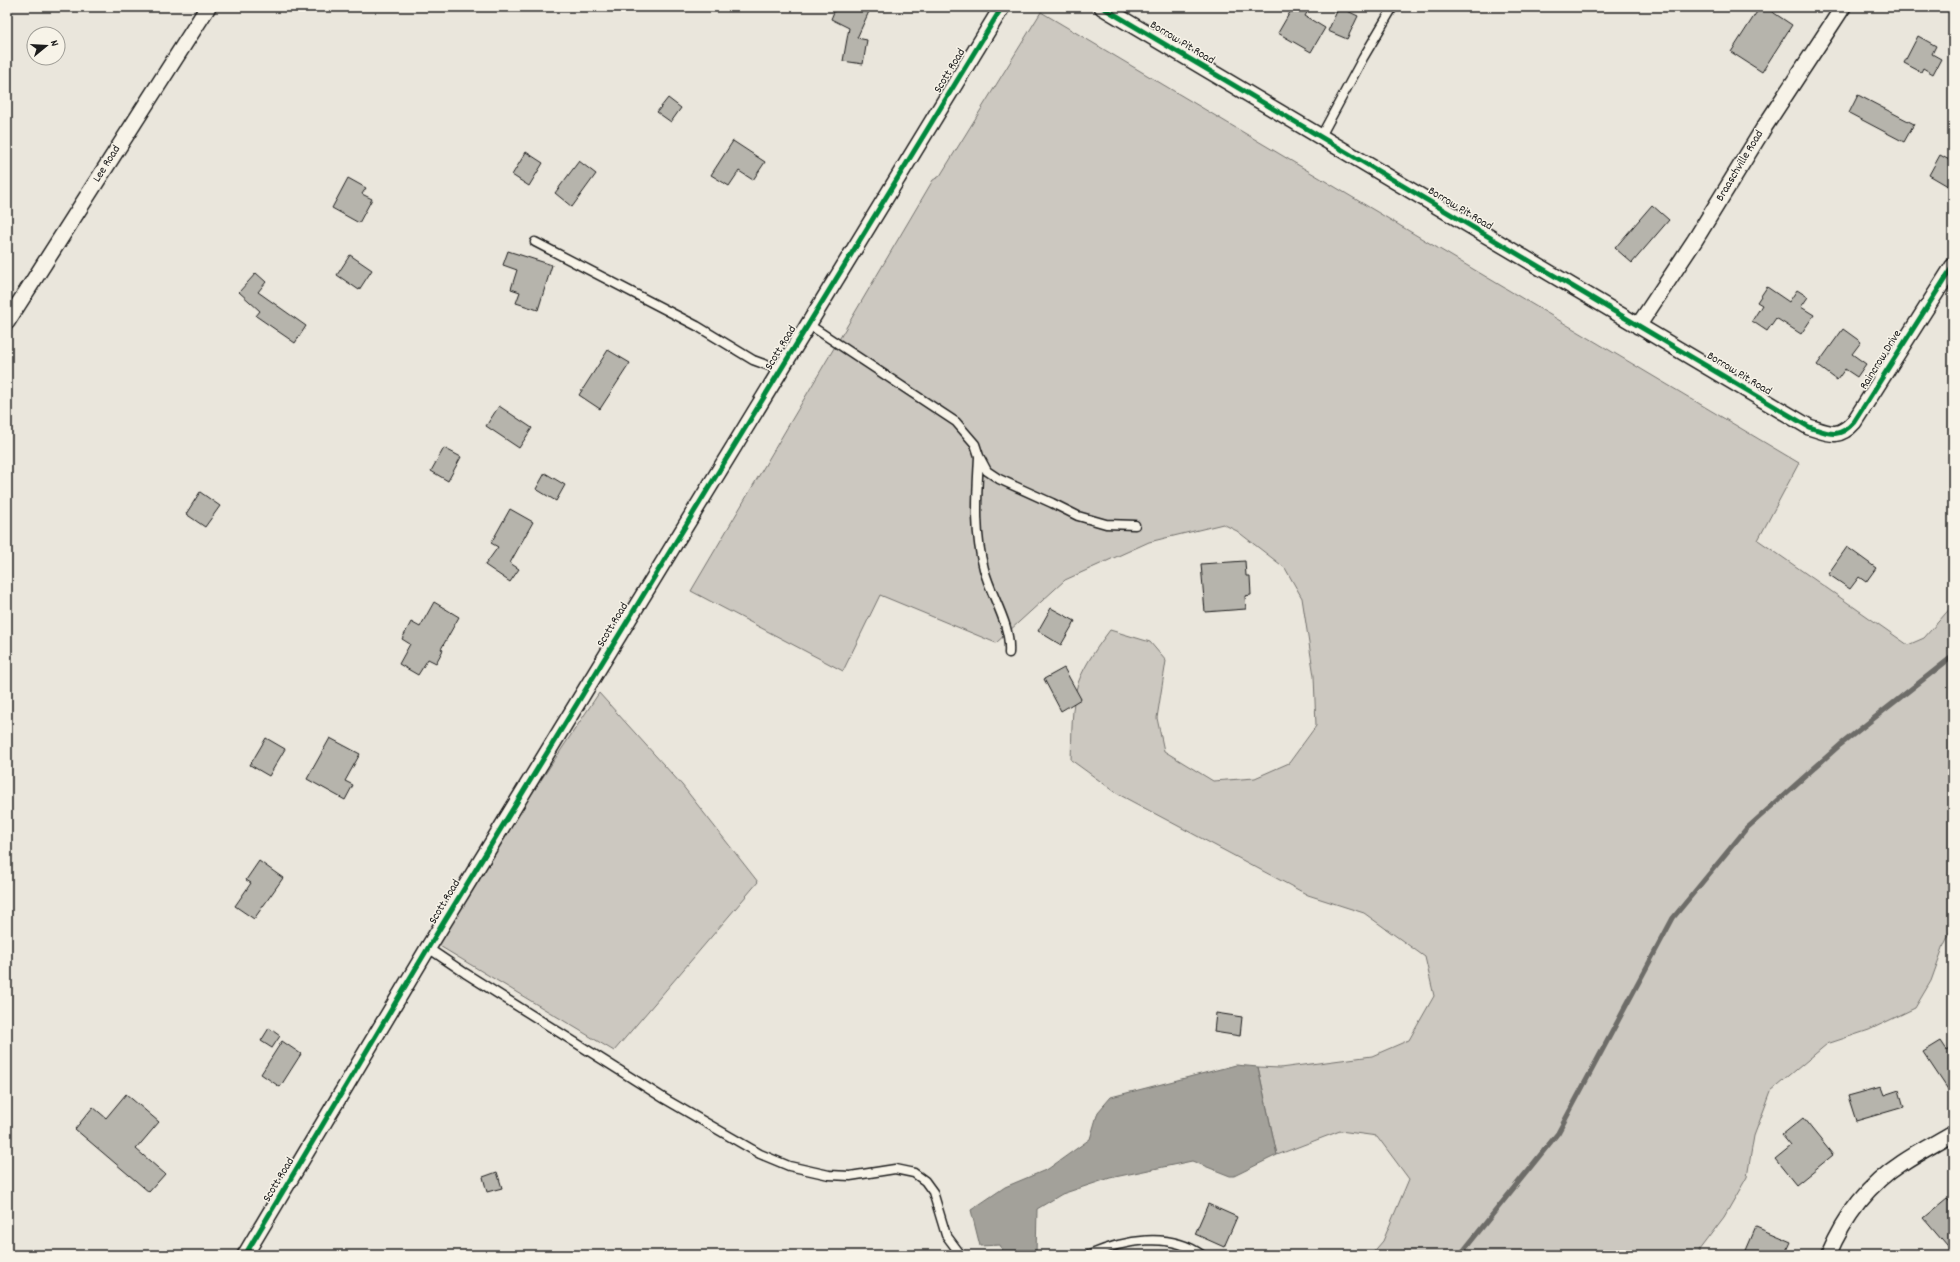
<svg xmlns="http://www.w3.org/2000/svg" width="1960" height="1262" viewBox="0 0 1960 1262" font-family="Dekko,sans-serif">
<rect width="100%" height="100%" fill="#eae6dc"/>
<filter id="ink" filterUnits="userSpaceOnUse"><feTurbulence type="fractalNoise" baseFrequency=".025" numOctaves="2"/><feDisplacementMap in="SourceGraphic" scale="8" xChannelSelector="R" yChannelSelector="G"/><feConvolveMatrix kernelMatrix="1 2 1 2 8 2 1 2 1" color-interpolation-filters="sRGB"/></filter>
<g filter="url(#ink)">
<path fill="#ccc8c0" stroke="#74726e" d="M1041 12 1799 463 1758 540 1908 645 1924 638 1953 605V926L1944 945 1931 981 1915 1008 1869 1030 1827 1044 1771 1091 1754 1136 1747 1177 1724 1217 1699 1250V1255H1371L1383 1241 1409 1179 1377 1136 1340 1131 1277 1155 1258 1067 1280 1068 1372 1056 1409 1040 1434 996 1425 957 1364 913 1308 895 1118 794 1071 760C1072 738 1071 704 1078 683 1085 664 1098 646 1110 630L1150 642 1166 661 1157 718 1164 751 1213 781 1255 778 1289 763 1316 726 1314 676 1302 598 1285 568 1237 531 1223 524 1149 542 1065 580 996 643 880 595 843 671 691 591 933 180 940 176Z
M599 693 682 785 758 882 614 1051 433 942Z"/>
<path fill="#a3a19a" stroke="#6d6c68" d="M1236 1065 1258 1067 1277 1155 1234 1176H1230L1192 1161 1110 1178 1062 1194 1037 1209 1036 1255H1005L1000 1245 980 1246 971 1210 1005 1187 1048 1169 1090 1139 1098 1112 1111 1097Z"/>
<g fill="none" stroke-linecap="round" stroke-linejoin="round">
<path stroke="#6d6c68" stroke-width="5" d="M1460 1255 1558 1133 1673 918 1746 829 1840 745 1953 656"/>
</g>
<path fill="#b6b4ac" stroke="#1c1c1c" d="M836 7H871L857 38 867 40 863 64 843 61 849 28 831 19Z
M1293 7H1310L1305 16 1325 28 1311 52 1278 33Z
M1339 7 1358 16 1347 39 1328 31Z
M1760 7H1765L1792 25 1762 72 1731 52Z
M1918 36 1936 46 1932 54 1941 59 1933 74 1923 68 1921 72 1904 63Z
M1858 95 1914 124 1904 142 1849 113Z
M668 98 681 108 671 122 657 112Z
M733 141 765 162 753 180 739 171 729 186 711 175Z
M526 152 543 163 529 186 512 175Z
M1940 155 1953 162V189L1929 175Z
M579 161 596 174 572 207 555 193Z
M348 178 366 188 362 194 372 199 359 223 332 208Z
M1652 205 1669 220 1632 263 1615 248Z
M508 251 552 265 538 310 516 303 520 292 511 289 517 270 503 265Z
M350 255 372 270 359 290 337 275Z
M256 273 266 282 258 292 306 326 295 343 256 316 260 311 239 292Z
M1767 287 1789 302 1797 290 1808 297 1801 307 1814 315 1801 334 1776 318 1767 331 1752 321 1762 305 1757 302Z
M1843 329 1861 342 1852 354 1866 364 1857 377 1845 369 1837 380 1817 365Z
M608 350 630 363 600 409 579 395Z
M499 406 532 428 519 448 486 426Z
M444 448 461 457 448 481 431 471Z
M545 473 565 485 556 501 536 489Z
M200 492 220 506 205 527 186 514Z
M510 509 533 522 510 563 519 569 510 582 485 565 498 547 491 543Z
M1847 547 1876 568 1866 582 1859 577 1850 589 1828 574Z
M1245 561 1246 576H1250L1251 595 1245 596 1246 609 1205 612 1201 564Z
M434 602 459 617 441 649 443 650 436 663 428 659 418 675 399 664 410 644 402 639 411 622 420 627Z
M1051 608 1075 621 1061 645 1038 631Z
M1064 668 1081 699 1061 711 1044 679Z
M266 738 285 749 269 776 250 765Z
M330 738 360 754 345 781 353 785 345 800 307 779Z
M259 861 283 878 254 919 235 906 251 883 246 880Z
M1216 1013 1242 1017 1240 1036 1214 1032Z
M269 1028 280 1036 272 1048 261 1041Z
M282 1041 301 1054 280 1087 261 1074Z
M1941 1041 1947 1050 1953 1046V1097L1923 1052Z
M1881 1087 1884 1095 1899 1090 1904 1107 1856 1121 1848 1096Z
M126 1094 159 1122 136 1149 165 1174 149 1192 75 1129 93 1107 106 1118Z
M1803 1118 1833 1155 1796 1185 1775 1159 1791 1146 1782 1135Z
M497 1172 502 1188 487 1192 483 1177Z
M1947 1199 1953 1205V1252L1924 1218Z
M1208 1204 1237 1217 1224 1247 1195 1234Z
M1756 1227 1791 1242 1785 1255H1744Z"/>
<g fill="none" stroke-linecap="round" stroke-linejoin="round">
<defs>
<path id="lane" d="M1320 138 1363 58 1393 7
M535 242 697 326 753 360 780 370
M808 324 956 422 975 444 979 456 987 471 999 479 1052 503 1078 516 1106 524 1135 525
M979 457C977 495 974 532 984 569 991 597 1011 623 1009 653
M428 948 465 973 665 1099 760 1154 789 1166 829 1175 850 1176 895 1169 914 1173 925 1181 933 1192 946 1235 961 1255
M1089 1255C1124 1240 1169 1231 1202 1255"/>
<path id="street" d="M1102 7 1809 427C1828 433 1838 440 1854 422L1953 266
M7 322 208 7
M1638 326 1695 240 1765 126 1843 7
M245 1255 428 948 1002 7
M1828 1255C1844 1217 1867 1186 1902 1163 1918 1152 1936 1143 1953 1133"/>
</defs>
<use href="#lane" stroke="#1c1c1c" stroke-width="11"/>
<use href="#street" stroke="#1c1c1c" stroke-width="18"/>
<use href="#lane" stroke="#f7f3e8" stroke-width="8"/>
<use href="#street" stroke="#f7f3e8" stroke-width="15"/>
<defs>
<path id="cycleway" d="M1102 7 1809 427C1828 433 1838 440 1854 422L1953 266
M245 1255 428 948 1002 7"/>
</defs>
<use href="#cycleway" stroke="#f7f3e8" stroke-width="8"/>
<use href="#cycleway" stroke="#00873e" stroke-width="5"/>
</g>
</g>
<g text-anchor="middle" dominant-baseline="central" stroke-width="3" stroke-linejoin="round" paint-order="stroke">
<g font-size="12" fill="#1c1c1c" stroke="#f7f3e8">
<text transform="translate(1182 43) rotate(31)">Borrow Pit Road</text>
<text transform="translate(950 71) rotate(-59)">Scott Road</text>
<text transform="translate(107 164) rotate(-58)">Lee Road</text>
<text transform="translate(1740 166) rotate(-59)">Braaschville Road</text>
<text transform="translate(1460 209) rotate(31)">Borrow Pit Road</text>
<text transform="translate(781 348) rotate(-59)">Scott Road</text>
<text transform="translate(1881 360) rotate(-58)">Raincrow Drive</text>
<text transform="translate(1739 374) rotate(31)">Borrow Pit Road</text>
<text transform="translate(613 625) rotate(-59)">Scott Road</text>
<text transform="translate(445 902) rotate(-59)">Scott Road</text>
<text transform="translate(279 1180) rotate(-59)">Scott Road</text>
</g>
</g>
<rect width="1960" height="1262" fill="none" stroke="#f7f3e8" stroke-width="24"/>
<rect x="12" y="12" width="1936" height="1238" fill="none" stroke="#1c1c1c" stroke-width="1.5" filter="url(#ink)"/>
<g transform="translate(46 46) rotate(72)"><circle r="19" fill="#f7f3e8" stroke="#9f9d96"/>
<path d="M0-3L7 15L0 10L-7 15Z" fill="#1c1c1c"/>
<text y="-6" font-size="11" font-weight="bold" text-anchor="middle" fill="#1c1c1c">N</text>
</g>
</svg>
